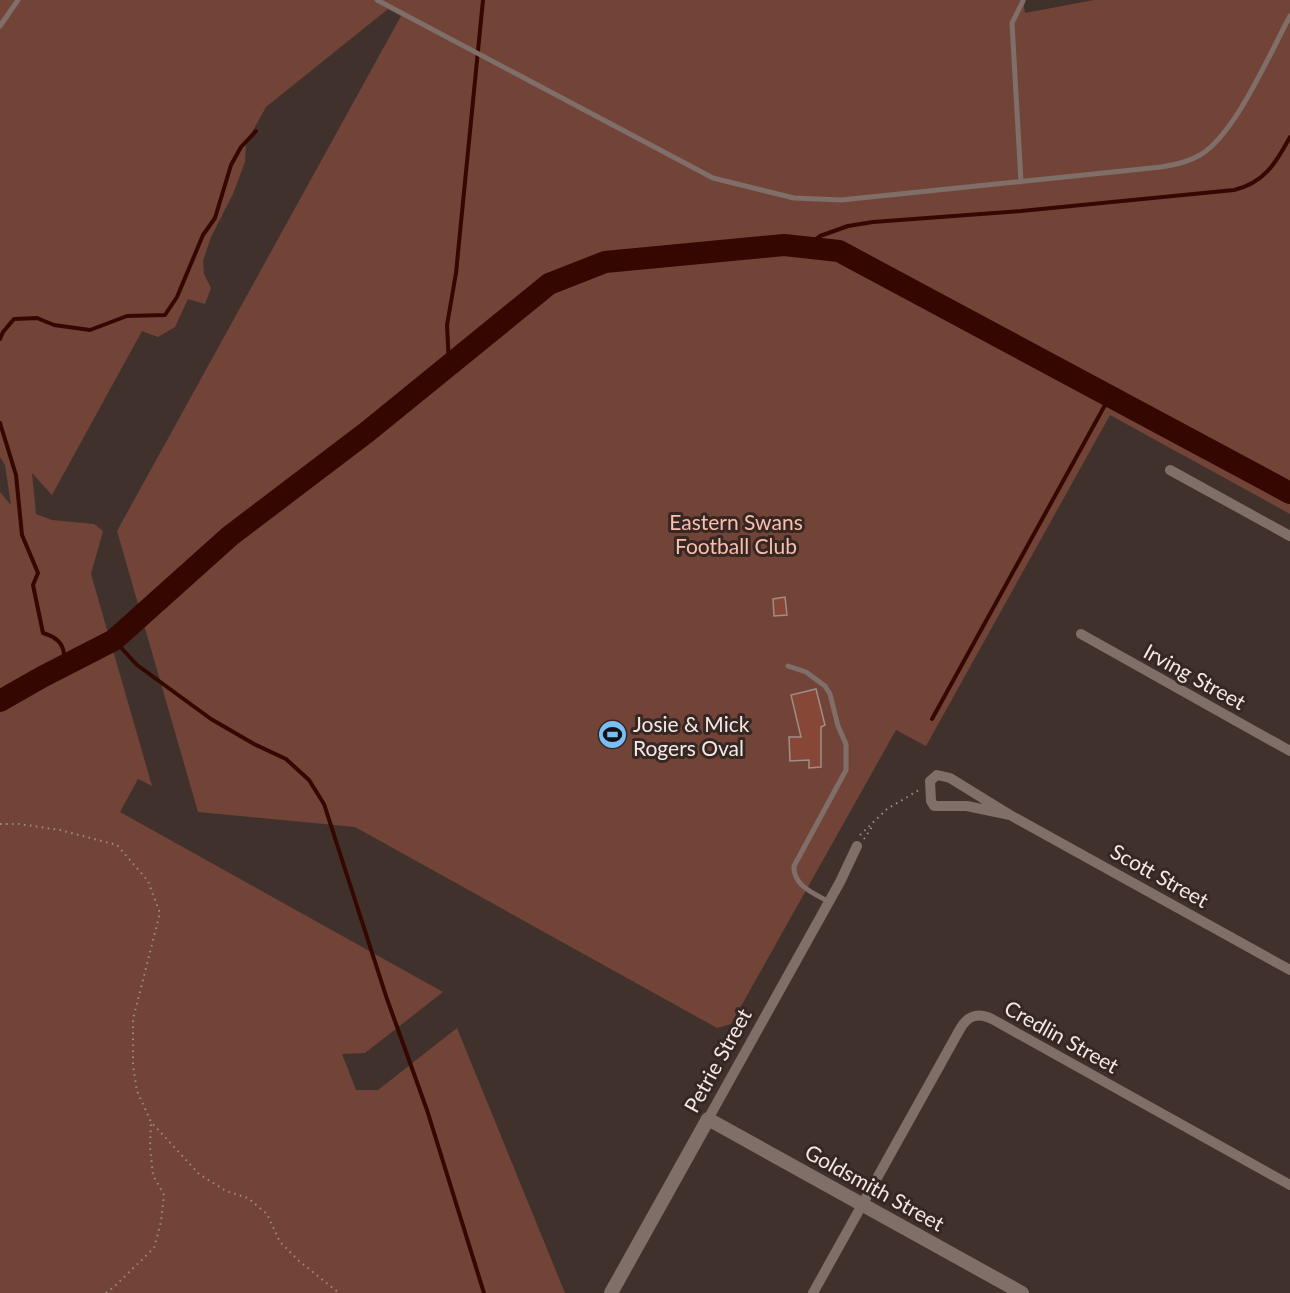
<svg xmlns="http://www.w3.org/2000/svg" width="1290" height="1293" viewBox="0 0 1290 1293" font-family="Lato,sans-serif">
<rect width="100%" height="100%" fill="#40312c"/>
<path fill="#724438" d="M0 0H1023L1025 13 1094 0H1290V514L1110 415 926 746 896 730 731 1024 717 1028 355 827 198 812 117 531 401 16 388 9 266 107 246 143 245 162 233 194 211 237 203 261 204 274 211 288 205 304 188 299 175 327 158 337 142 331 52 495 32 473 36 514 52 520 94 524 103 531 91 574 152 786 138 779 120 812 443 992 365 1053 342 1054 356 1090H378L457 1028 565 1293H0V492L11 505 5 465 0 457Z"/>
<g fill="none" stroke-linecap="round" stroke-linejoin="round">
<path stroke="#340801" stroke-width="4" d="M805 247 820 236 848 226 873 222 1021 211 1234 190C1264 183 1276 163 1290 137
M0 339 3 332 14 319 37 318 54 325 90 330 127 316 165 315 177 297 203 235 215 218 231 165 241 147 256 131
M449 366 447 325 456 273 483 0
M0 423 16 475 22 535 38 573 33 585 43 633C61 638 65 647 65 665
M114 640 137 665 211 719 254 744 286 759 309 780 324 804 387 999 427 1110 484 1293
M932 719 1110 396"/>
<path stroke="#340801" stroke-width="22" d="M0 701 42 677 114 640 230 536 367 432 549 284 605 262 784 245 839 251 1290 493"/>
</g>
<path fill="#864737" stroke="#a08d88" stroke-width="1.5" d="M785 597 787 615 774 616 773 599Z
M816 689 825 725 821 727V767L809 768V760L790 761 789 737H801L791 695Z"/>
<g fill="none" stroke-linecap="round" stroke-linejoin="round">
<path stroke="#9a8d89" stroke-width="2" stroke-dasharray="1.5 4.5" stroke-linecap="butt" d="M0 824H19L60 830 117 845 148 881 160 913 133 1019V1066L137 1091 151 1122 199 1174 226 1191 248 1198 267 1214 280 1242 298 1260 339 1293
M860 835 887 809 919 790
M864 839 874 824
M106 1293 115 1286 154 1248 161 1222 164 1195 153 1175 150 1147 151 1122"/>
<path stroke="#806e69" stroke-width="5" d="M377 0 713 178 794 198 841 200 1161 167C1175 165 1188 162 1200 155 1235 135 1270 53 1290 16
M0 26 18 0
M1021 182 1012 23 1023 1
M788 666 806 672 825 686 830 694 838 726 846 744V770L794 866C793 886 814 893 829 902"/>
<path stroke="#806e69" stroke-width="10" d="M1170 470 1290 536
M1081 634 1290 751
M937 775 950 778 1010 815 967 806H934L931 801 930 781Z
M1010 815 1290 970
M708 1119 840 882 857 846
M813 1293 960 1029C968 1015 978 1012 992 1019L1290 1185"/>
<path stroke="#806e69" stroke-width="14" d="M611 1293 708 1119 1022 1293"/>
</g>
<defs>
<symbol id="stadium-disc" viewBox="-11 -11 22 22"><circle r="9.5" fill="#7abef8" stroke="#362723"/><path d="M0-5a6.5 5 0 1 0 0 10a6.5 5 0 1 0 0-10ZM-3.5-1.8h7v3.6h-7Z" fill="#111"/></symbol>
</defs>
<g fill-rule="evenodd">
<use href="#stadium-disc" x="596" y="718" width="33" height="33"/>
</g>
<g text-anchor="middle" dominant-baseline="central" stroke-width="6" stroke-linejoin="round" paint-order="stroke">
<g font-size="21" fill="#fabfaf" stroke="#362723">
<text x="736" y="521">Eastern Swans<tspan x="736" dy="24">Football Club</tspan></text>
</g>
<g font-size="21" fill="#f2e8e5" stroke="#362723">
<text transform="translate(1195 676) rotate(29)">Irving Street</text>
<text transform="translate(1160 875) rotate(29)">Scott Street</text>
<text transform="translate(1062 1036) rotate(29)">Credlin Street</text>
<text transform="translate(717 1060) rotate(-61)">Petrie Street</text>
<text transform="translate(875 1187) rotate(29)">Goldsmith Street</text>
</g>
<g font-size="21" fill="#f2e8e5" stroke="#362723" text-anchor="start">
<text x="633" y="723">Josie &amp; Mick<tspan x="633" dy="24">Rogers Oval</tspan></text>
</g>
</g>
</svg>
